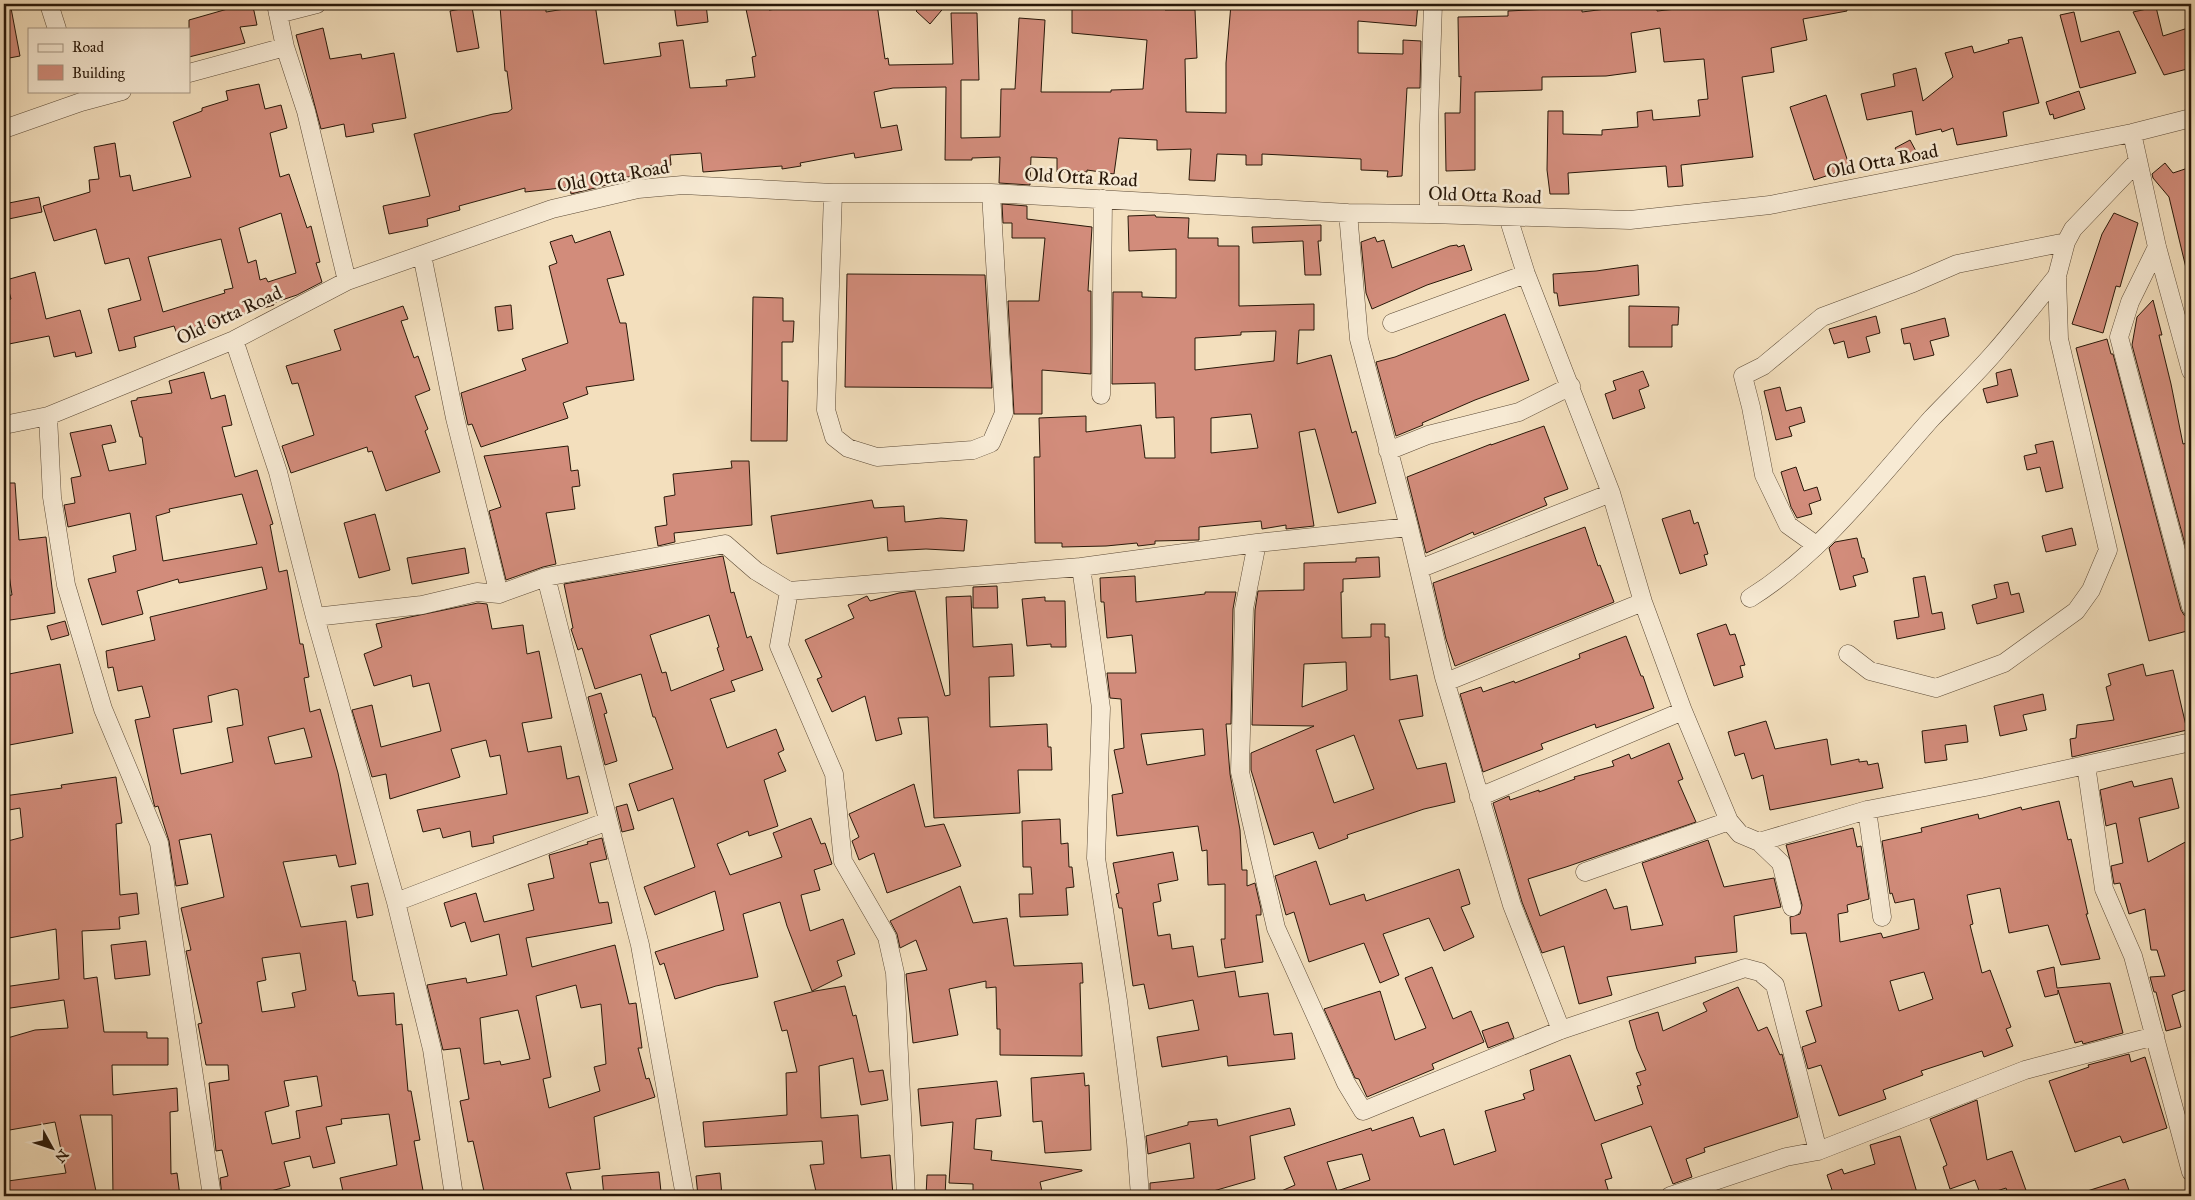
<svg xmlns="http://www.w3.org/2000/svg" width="2195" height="1200" viewBox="0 0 2195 1200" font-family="'IM FELL Great Primer',serif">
<rect width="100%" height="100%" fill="#f3dfbd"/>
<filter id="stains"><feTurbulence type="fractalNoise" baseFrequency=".004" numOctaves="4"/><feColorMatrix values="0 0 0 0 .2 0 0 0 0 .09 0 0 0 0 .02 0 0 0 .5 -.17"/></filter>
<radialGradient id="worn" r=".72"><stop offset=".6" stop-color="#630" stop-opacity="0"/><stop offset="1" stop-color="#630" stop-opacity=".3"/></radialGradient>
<path fill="#d28c7b" stroke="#291809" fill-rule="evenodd" d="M237 4H251L254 11 257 25 240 27 245 43 189 57V20L238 6Z
M525 4H546V12L595 4 604 64 661 56 659 43 683 40 690 88 727 86 726 80 755 77 752 57 756 56 746 9 768 4 769 10 814 4H877L885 59 888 58 889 65 953 64 951 13H977L979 80H961V138L1000 137 1001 89H1015L1019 18 1045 20 1041 92H1111V90L1143 89 1147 40 1072 33V4L1119 7V4H1166L1165 10H1195L1197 58 1185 59 1186 112 1226 113V63L1231 4H1299L1342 7V4H1418L1416 26 1358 21V53L1403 54V40L1421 41 1420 88H1407L1402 176 1387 177 1388 171 1361 170V159L1262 154V165H1246V155L1217 154 1215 181 1189 180 1191 149 1157 150V140L1119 138 1114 174 1087 170V172H1057V158L1031 157 1030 185 999 183 1000 157 972 158V160H945L946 87 893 88 874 92 881 128 897 125 902 150 855 158 854 153 800 163 801 166 782 169V166L703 172 701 153 670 155 671 165 646 166 647 175 618 178 619 182 571 194 570 187 525 192V188L459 206 460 210 427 219 428 226 389 234 383 206 430 196 414 134 493 114 508 112 512 109 507 71H505L500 6Z
M674 4H706L708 22 677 26Z
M923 4H947L930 24 916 11Z
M1629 4H1657V11L1696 7V4H1846L1847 11 1803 19 1807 40 1771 48 1774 72 1742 77 1753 157 1681 165 1683 186 1668 187 1666 166 1568 173 1569 194H1550L1547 170 1548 111H1563V134L1602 135V130L1638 127 1637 112 1652 110 1653 120 1700 116 1698 100 1708 99 1704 59 1664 62 1660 28 1631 33 1636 72 1606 76 1542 77V90L1475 92V170L1446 171 1445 113H1460L1461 76 1459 77 1458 17 1508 16V11L1550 9 1582 8V12L1629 6Z
M472 7 479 48 457 52 450 11Z
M2156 7 2163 36 2191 27V68L2164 75 2133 12Z
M11 8 20 56 4 59V9Z
M2074 12 2081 42 2119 31 2136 73 2080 88 2060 15Z
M323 28 330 59 361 54 362 59 394 53 406 118 372 124 374 132 346 137 344 124 321 129 296 35Z
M2022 37 2039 103 2003 112 2007 136 1957 145 1953 128 1942 132 1941 129 1916 135 1912 111 1867 120 1861 94 1895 86 1893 74 1916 68 1923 101 1953 77 1945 53 1972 46 1974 53 2009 43 2008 40Z
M259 84 265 109 281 105 287 128 270 133 280 177 289 174 307 228 311 226 320 262 316 263 322 282 297 295 273 303 274 305 177 334 174 326 134 337 136 347 119 351 108 309 141 300 129 258 105 264 96 229 54 241 43 206 90 192 89 180 99 179 94 147 115 143 120 177 130 175 133 191 191 177 173 122 202 111V108L228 100 226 91ZM281 213 296 273 268 282 266 278 260 280 256 260 248 263 239 228ZM221 239 233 288 224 290 225 293 163 312 148 257Z
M2079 91 2085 109 2054 119 2053 114 2050 115 2046 102Z
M1826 95 1850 168 1814 180 1790 107Z
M1910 140 1917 153 1903 161 1895 148Z
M2165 163 2173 173 2191 167V268H2186L2169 197 2153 178 2152 174Z
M39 197 42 212 4 220V204Z
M1002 204 1027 206V219L1092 227 1088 291H1091V374L1042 370V414H1014L1008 301H1039L1045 238H1012V223H1003Z
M2114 213 2138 223 2120 287 2116 286 2103 333 2072 324 2102 234Z
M1155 215 1156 217 1189 218 1188 238H1218V246H1239V306L1314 304V330H1299L1297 364 1331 355 1352 433 1356 431 1376 503 1338 513 1315 429 1299 432 1314 526 1286 529V525L1262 529 1261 521 1199 527V540L1155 541V544L1138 546 1137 543 1106 546 1062 547V543H1035L1034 457H1040L1039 418 1086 416V432L1141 425 1145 458H1175L1174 417 1156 418 1155 383 1112 384 1113 292H1142V297L1176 298V249L1129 251 1128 216ZM1276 331 1274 361 1195 370V338L1241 335V332ZM1251 414 1258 448 1211 453V418Z
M1321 225V241H1318L1321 275H1305L1303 241 1253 243 1252 227Z
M610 231 624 275 607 279 620 323H626L634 380 586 387 588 394 563 403 568 418 481 447 472 424 468 425 461 393 526 370 522 359 568 343 549 266 557 263 550 242 572 235 575 243Z
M1375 237 1377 242 1384 240 1392 268 1450 246 1457 245 1458 247 1464 245 1472 270 1427 285 1372 309 1366 293 1361 242Z
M1638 265 1639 295 1559 306 1557 293H1554L1553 274 1596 271Z
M35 272 46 319 80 310 92 353 76 357 75 352 54 357 49 336 4 345V301L11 299 6 280Z
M847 274 985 275 992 388 845 387Z
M753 297 783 298V321H794L793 342H782V381H788L787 441H751Z
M2153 300 2162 335H2159L2171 384 2183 444 2187 443 2191 460V567L2132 345 2137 317Z
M511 305 513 329 498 331 495 307Z
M403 306 408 319 401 321 414 358 418 356 430 390 415 396 428 429 425 431 440 472 386 491 372 451 368 452 367 447 291 473 282 446 314 435 298 383 292 384 286 366 341 350 334 330Z
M1629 306 1679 307 1678 325H1672V347H1629Z
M1505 314 1529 380 1475 400 1422 423 1423 425 1396 436 1376 362 1395 357Z
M1876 316 1880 333 1866 337 1870 352 1848 358 1844 341 1834 344 1829 329Z
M1945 318 1949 336 1930 341 1934 355 1914 360 1910 343 1904 344 1901 329Z
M2107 339 2111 354H2113L2181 610 2184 615 2191 617V630L2149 641 2076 348Z
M2011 369 2018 396 1987 403 1983 389 1998 385 1996 373Z
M1643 371 1649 386 1639 390 1645 408 1613 419 1605 394 1616 390 1613 381Z
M204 372 211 399 225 395 232 425 222 427 235 477 257 470 273 524 270 525 279 572 287 570 300 644H303L309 677 304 678 310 712 320 709 338 773 356 864 339 867 336 855 283 862 301 927 346 921 353 981H355L358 996 394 993 396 1025 402 1024 408 1091H411L420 1140 414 1141 424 1196H344L340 1178 397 1165 389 1114 341 1119 342 1124 326 1127 335 1163 313 1168 310 1156 284 1162 290 1186 263 1193 264 1196H222L220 1178 228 1176 222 1150 216 1151 209 1083 229 1080 228 1065H206L198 1024 202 1023 186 951 191 950 181 908 224 897 211 834 179 840 188 884 176 886 169 841 158 806 155 807 154 804 135 720 150 717 142 686 118 691 113 667 108 668 106 651 155 640 150 617 267 589 262 567 179 583 178 579 137 591 143 614 102 625 88 579 116 572 113 556 136 550 130 513 68 527 64 505 75 503 71 478 81 476 70 433 111 425 116 442 102 445 109 471 146 464 142 437H140L131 401 137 400V398L172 393 169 381ZM242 494 257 544 163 561 156 516 170 512 169 509ZM235 689 238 690 243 725 227 728 233 762 181 774 173 729 212 722 208 696ZM304 728 312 757 275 764 268 737ZM300 953 306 990 292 993 295 1007 262 1012 257 982 266 980 262 958ZM317 1076 322 1106 296 1111 300 1138 272 1144 265 1112 289 1106 284 1081Z
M1780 387 1786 411 1801 407 1805 422 1789 427 1792 436 1776 440 1764 391Z
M1544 426 1568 489 1544 498 1547 505 1474 535 1473 532 1426 553 1407 477 1491 444V445Z
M2053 441 2063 488 2046 492 2040 467 2027 470 2024 456 2037 453 2035 445Z
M568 446 571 471 578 470 580 486 572 487 575 509 546 513 556 564 543 567 506 580 489 511 501 507 484 456Z
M731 461H749L752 525 674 533 675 542 658 546 655 527 667 525 664 497 675 495 673 474 732 468Z
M1796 467 1804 491 1817 487 1821 500 1809 504 1812 514 1797 518 1791 507 1781 472Z
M4 483H15L19 540 46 537 55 613 4 621V596L12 595 8 568 4 569Z
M872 500 874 508 904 506 905 522 941 518 967 520 964 551 926 549 888 551 887 537 777 554 771 516Z
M1690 510 1694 524 1698 522 1708 554 1704 555 1707 565 1680 574 1662 519Z
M375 514 390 570 359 578 344 523Z
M1585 527 1598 566 1600 565 1614 602 1455 666 1446 639 1433 583Z
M2072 528 2076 545 2046 552 2042 536Z
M1857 538 1862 558H1864L1868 572 1853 576 1856 586 1840 590 1829 548 1835 542Z
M465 548 469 573 412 584 407 558Z
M723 556 731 593 734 592 747 638 751 636 763 670 731 681 735 691 710 699 711 701 727 748 776 729 784 750 778 753 786 771 764 780 778 826 749 836 748 831 717 844 730 875 782 857 773 833 811 818 821 844 825 843 832 864 814 870 820 890 801 895 810 931 843 919 855 954 837 961 842 976 812 991 787 926 780 902 743 914 758 977 716 986 675 999 664 963 660 965 655 952 724 930 715 891 655 915 644 887 695 867 673 798 638 811 629 784 673 769 655 717H653L641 674 595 689 582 648 578 650 571 629 573 628 564 584ZM709 615 719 647 717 648 724 670 671 691 666 672 662 673 650 635Z
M1379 557 1380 577 1343 579V592H1341L1342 638 1371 637V624H1385V637H1389L1390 680 1417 675 1423 716 1399 720 1417 769 1446 763 1455 802 1424 809 1347 835 1348 838 1319 849 1313 832 1274 845 1251 770V753L1314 726 1252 725 1255 610 1258 591 1304 590V563L1356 562V558ZM1346 662 1347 690 1302 707 1304 664ZM1354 735 1374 789 1334 803 1316 750Z
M1135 576 1136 602 1205 594V592H1236L1233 609 1231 724H1226L1230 774 1240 830 1242 870H1247V886L1255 883 1261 909V915H1256L1263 962 1225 968 1221 939H1225V884L1208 885 1207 850 1202 851 1198 826 1117 836 1112 795 1123 793 1114 750 1124 748 1121 699 1110 698 1107 673H1136L1132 635 1107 638 1104 602H1101L1100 578ZM1203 729 1205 755 1147 765 1141 734Z
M1925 576 1932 614 1942 612 1945 629 1897 639 1894 621 1919 617 1913 578Z
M2008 582 2011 595 2019 593 2024 612 1977 624 1972 605 1997 598 1994 585Z
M997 586 998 608H973V587Z
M915 591 945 696 950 695 946 597 971 596 973 647 1012 644 1014 676 989 677 990 727 1047 724 1048 747H1051L1052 770H1018L1020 813 934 818 928 717 898 718 902 734 876 741 865 696 832 712 817 679 822 677 805 640 854 618 848 605 867 596 870 601 899 593Z
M1045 597V601H1065L1066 647H1051V644L1027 646 1022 599Z
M478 603 487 604 492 629 523 625 527 654 539 651 552 718 522 723 528 752 561 746 567 779 579 776 588 813 493 836 494 843 472 847 470 831 443 838 440 828 423 832 417 810 507 794 500 755 490 757 486 740 451 749 460 777 390 799 386 774 372 777 352 710 372 705 381 747 441 731 429 683 413 687 411 675 374 686 364 654 382 647 376 624Z
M65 621 69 635 51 640 47 626Z
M1726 624 1730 635 1735 634 1745 665 1740 666 1743 677 1714 686 1697 634Z
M1626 636 1641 676H1643L1654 708 1596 728 1595 724 1541 744 1543 749 1483 772 1460 694 1481 687 1483 692 1514 681 1515 683 1580 658 1579 654Z
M60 664 73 733 4 746V675Z
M2143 664 2146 676 2173 670 2187 730 2072 757 2070 739 2076 738 2077 725 2114 720 2106 687 2111 685 2108 674Z
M601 693 607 713 604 714 617 761 605 765 588 697Z
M2043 694 2046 710 2023 715 2027 730 2000 736 1994 706Z
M1766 721 1775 749 1827 739 1831 765 1859 759V762L1867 761 1868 765 1878 763 1883 788 1770 810 1763 775 1752 779 1744 753 1735 756 1728 732Z
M1966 725 1968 742 1945 745 1947 760 1925 763 1922 731Z
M1669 743 1683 779 1678 781 1696 822 1566 867 1528 879 1540 916 1606 889 1614 909 1627 906 1631 930 1663 925 1642 863 1708 840 1724 887 1774 878 1781 907 1734 916 1737 952 1695 957 1696 963 1607 977 1612 995 1579 1004 1564 946 1542 953 1522 902 1493 803 1509 796 1510 800 1539 790V792L1575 779 1574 777 1614 766 1612 761 1629 754 1631 759Z
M116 777 122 823 116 824 120 895 137 893 139 914 119 917 120 929 82 931 84 979 97 977 104 1032H147V1038H168V1065H112L113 1095 177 1088 178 1111 170 1112 171 1174 177 1173 180 1196H113L112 1115H80L97 1196H10L8 1181 66 1173 55 1122 4 1131V1039L35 1030 68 1028 64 1000 4 1009V987L59 979 56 929 4 939V842L23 837 20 808 4 811V796L62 788 61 785Z
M2172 778 2179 808 2139 818 2148 862 2191 839V988L2172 995 2181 1027 2166 1031 2156 992H2154L2150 977 2165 976 2157 950H2151L2145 909 2129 914 2120 883 2114 884 2111 866 2123 863 2116 823 2106 826 2100 790 2132 781 2134 787Z
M914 784 925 827 944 824 961 866 887 893 874 853 859 860 852 841 859 837 849 814Z
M2059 801 2068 840 2071 839 2078 870 2088 914H2086L2100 959 2061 965 2048 925 2009 933 2000 888 1967 895 1973 924 1970 925 1982 973 1990 970 2011 1027 2006 1029 2013 1046 1984 1057 1982 1051 1921 1071 1923 1075 1883 1090 1886 1099 1839 1116 1821 1065 1808 1069 1802 1047 1816 1042 1806 1011 1822 1006 1806 933 1791 934 1790 917 1800 914 1802 905 1786 845 1853 828 1857 847 1861 846 1869 899 1847 905 1848 912 1838 914 1840 942 1881 933 1883 938 1919 929 1914 899 1895 903 1892 893 1890 894 1882 841 1922 832 1921 828 1978 814 1979 819 2021 807 2022 810ZM1924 972 1933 999 1899 1011 1890 981Z
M627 804 634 829 622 832 616 807Z
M1060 819 1061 844 1068 843 1069 867H1072L1074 887 1066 888 1068 915 1020 917 1019 894H1033L1031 867H1023L1022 821Z
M602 838 607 859 590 863 599 903 608 902 612 923 526 938 532 967 615 945 629 1004 636 1003 642 1048H638L646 1079 649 1078 655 1097 594 1117 600 1169 566 1173 573 1196H485L473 1141 468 1142 460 1101 469 1099 460 1048 443 1050 427 985 466 978 467 983 507 975 499 934 471 942 465 922 451 927 444 903 476 893 484 922 534 910 528 884 554 878 549 855 588 844 587 842ZM576 985 581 1008 601 1004 606 1064 594 1067 600 1091 549 1108 543 1079 551 1077 536 996ZM518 1010 530 1059 501 1065 500 1061 484 1064 480 1018Z
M1173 852 1178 880 1158 884 1161 901 1153 903 1158 936 1170 934 1172 949 1193 946 1198 977 1235 971 1239 997 1268 993 1274 1035 1292 1033 1295 1059 1228 1066 1227 1056 1162 1067 1157 1037 1199 1030 1193 1000 1149 1009 1144 984 1133 986 1122 908H1119L1116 894 1119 893 1113 863Z
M1316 861 1330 905 1364 894 1366 901 1459 869 1470 904 1461 907 1474 937 1444 951 1429 918 1383 934 1399 975 1380 983 1364 943 1309 962 1294 912 1286 915 1275 876Z
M368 883 373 915 357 918 351 886Z
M960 886 973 923 1007 918 1014 966 1082 963 1083 983H1080L1082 1056 1000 1055V1029H997L996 987 986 988V981L949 989 958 1035 913 1043 906 974 927 970 916 940 900 948 897 934 890 921Z
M146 941 150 975 115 979 111 945Z
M1432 967 1453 1019 1471 1011 1484 1042 1432 1064 1434 1069 1367 1097 1359 1079 1355 1078 1324 1009 1380 991 1395 1040 1426 1028 1405 978Z
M2054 967 2057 988 2110 983 2123 1033 2083 1044 2082 1041 2075 1043 2058 990V994L2045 997 2037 971Z
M845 986 853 1016 856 1015 869 1072 883 1070 888 1100 861 1105 853 1058 819 1066 821 1118 858 1115 861 1158 890 1155 893 1196H817L810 1165 824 1164 822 1141 705 1147 703 1122 787 1115 786 1073 797 1072 787 1030 782 1031 774 1002 815 991Z
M1738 987 1758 1031 1767 1027 1780 1055 1782 1054 1798 1117 1704 1148 1705 1152 1686 1159 1692 1177 1673 1184 1651 1126 1601 1144 1612 1178 1605 1180 1610 1196H1270L1295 1185 1284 1157 1371 1128 1372 1131 1413 1117 1420 1137 1444 1129 1454 1165 1496 1151 1485 1111 1525 1099 1523 1094 1534 1090 1530 1070 1570 1055 1595 1121 1643 1104 1637 1086 1641 1085 1636 1073 1646 1070 1637 1049 1629 1021 1658 1012 1663 1031 1707 1011 1703 1003ZM1362 1154 1370 1180 1337 1191 1327 1162Z
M1508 1022 1514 1038 1488 1048 1482 1031Z
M2129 1054 2131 1062 2145 1057 2167 1128 2123 1143 2120 1136 2075 1152 2049 1081 2089 1067 2088 1065Z
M1084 1073 1085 1086 1089 1085 1091 1150 1045 1153 1042 1121 1033 1122 1031 1078Z
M997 1081 1001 1116 976 1119 974 1149 992 1151 991 1160 1082 1170V1171L1040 1182 1043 1196H973V1184L949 1183 953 1122 921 1126 918 1089Z
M1977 1100 1987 1160 2012 1151 2028 1196H2009L2006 1188 1981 1196 1975 1180 1950 1189 1943 1167 1947 1165 1930 1119Z
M1290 1108 1295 1125 1250 1136 1255 1179 1196 1196H1150V1183L1194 1178 1190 1143 1148 1154 1146 1136 1188 1125V1122L1217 1119 1218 1126Z
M1900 1136 1918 1196H1834L1827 1175 1842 1169 1844 1174 1875 1164 1870 1145Z
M659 1172 661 1192 604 1196 602 1176Z
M720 1173 722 1196H698L696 1176Z
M927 1175H946L945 1196H926Z
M2125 1179 2131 1196H2082L2081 1193Z"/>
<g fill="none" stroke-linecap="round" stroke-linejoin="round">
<defs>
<path id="minor" d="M49 4 57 29
M276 4 285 47 306 111 347 281
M278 14 317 4
M189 73 285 47
M4 129 81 102 122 91
M2132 133 2157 247 2191 371
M833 193 826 410 834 437 848 448 877 457 973 450 991 443 1004 413 991 193
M1348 213 1359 339 1409 527 1444 677 1512 905 1561 1030
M1429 214V125L1433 4
M1508 217 1526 274 1611 493 1643 602 1683 711 1729 821 1740 834 1759 842 1867 810 1985 787 2191 742
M2157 247 2130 302 2119 337 2191 607
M422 255 455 418 499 594
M1392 323 1526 274
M234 340 278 472 315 617 396 902 432 1049 454 1196
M1101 395 1103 199
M48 416 52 497 66 585 103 709 159 843 212 1196
M4 425 48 416 234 340 347 281 552 209 638 189 683 185 833 193H991L1348 213 1429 214 1630 220 1770 205 2132 133 2191 118
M1388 451 1428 435 1519 412 1571 386
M1257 543 1244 609 1240 772 1276 928 1346 1083 1363 1111 1561 1030 1745 968 1760 972 1775 985 1818 1151
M1816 545 1788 525 1764 475 1751 407 1743 376 1763 366 1822 317 1913 283 1957 264 2066 242
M1081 567 1101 708 1096 858 1118 1001 1136 1142 1140 1196
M1419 569 1611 493
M546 577 640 945 685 1196
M789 591 779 646 834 774 843 861 887 937 895 973 906 1196
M1750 598C1822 553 1875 482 1931 419 1952 397 1974 376 1994 353 2016 328 2036 302 2057 276
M315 617 422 605 477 592 499 594 546 577 725 544 756 571 789 591 1081 567 1257 543 1409 527
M1848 654 1870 671 1936 688 2004 663 2076 611 2091 590 2108 550 2059 339 2057 276 2066 242 2073 229 2137 162
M1446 682 1643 602
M2086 765 2104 889 2133 956 2191 1172
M1479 797 1683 711
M1867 810 1882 917
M1759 842 1781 863 1792 907
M1585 872 1729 821
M396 902 608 821
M1670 1196 1786 1157 1818 1151 2025 1070 2155 1036"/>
</defs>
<use href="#minor" stroke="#5c4a36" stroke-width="19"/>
<use href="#minor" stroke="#f7ead4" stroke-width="18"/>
</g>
<g text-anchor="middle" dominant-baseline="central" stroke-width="5" stroke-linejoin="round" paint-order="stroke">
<g font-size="19" fill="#291809" stroke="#f7ead4">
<text transform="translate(1882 161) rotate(-11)">Old Otta Road</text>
<text transform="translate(613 176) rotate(-10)">Old Otta Road</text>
<text transform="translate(1081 177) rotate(3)">Old Otta Road</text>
<text transform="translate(1485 195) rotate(2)">Old Otta Road</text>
<text transform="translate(229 315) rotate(-25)">Old Otta Road</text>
</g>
</g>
<rect width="2195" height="1200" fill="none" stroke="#f3dfbd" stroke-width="20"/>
<rect x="5" y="5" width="2185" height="1190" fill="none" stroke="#291809" stroke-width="2.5"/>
<rect x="10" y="10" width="2175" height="1180" fill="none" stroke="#291809"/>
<rect x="28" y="28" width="162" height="65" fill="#f7ead4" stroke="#a59683"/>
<rect x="38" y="44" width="25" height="8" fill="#f7ead4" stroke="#a59683"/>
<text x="72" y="52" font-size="15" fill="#291809">Road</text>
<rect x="38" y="65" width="25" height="15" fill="#d28c7b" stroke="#a59683"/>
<text x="72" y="78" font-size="15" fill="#291809">Building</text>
<g transform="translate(52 1148) rotate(130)" stroke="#f7ead4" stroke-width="4" paint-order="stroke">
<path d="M0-4L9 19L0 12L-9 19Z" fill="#291809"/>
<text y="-8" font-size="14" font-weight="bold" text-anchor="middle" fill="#291809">N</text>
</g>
<rect width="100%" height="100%" filter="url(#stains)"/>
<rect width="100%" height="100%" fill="url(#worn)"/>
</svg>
